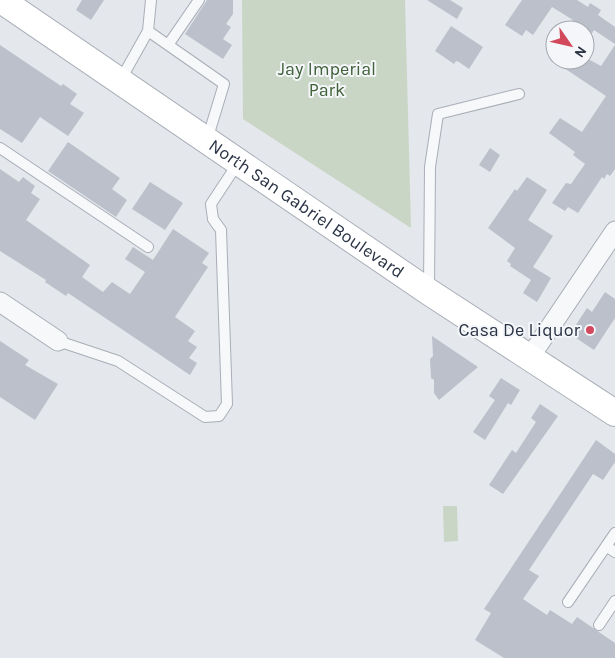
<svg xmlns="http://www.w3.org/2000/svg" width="615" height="658" viewBox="0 0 615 658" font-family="Karla,sans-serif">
<rect width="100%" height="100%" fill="#e4e7ec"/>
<path fill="#c9d6c5" d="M242 0H405L411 228 243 119Z
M443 506H457L458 541 444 542Z"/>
<path fill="#bbc0ca" d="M82 0H104L91 20 76 10Z
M207 0H233V14L226 24 231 27 223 39 232 45 223 59 185 34Z
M427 0H450L463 8 457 19Z
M522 0H577L588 7 590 3 601 10 598 15 615 27V44L594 30 585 44V30H566L573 20 552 7 533 35 526 30 522 36 505 25Z
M451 26 483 47 469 69 459 62 456 61 454 64 435 51Z
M0 45 61 86 63 84 77 94 70 104 84 113 68 136 40 117 22 143 0 129Z
M615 45V169L610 176 607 174 604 179 602 177 578 213 568 207 565 211 552 203 566 183 571 184 585 164 573 155 575 152 549 133 560 118 582 132 606 96 552 60H590L601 66Z
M68 142 120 178 112 189 127 200 116 217 48 171Z
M490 148 500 155 490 172 479 165Z
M0 169 19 182 23 177 35 186 31 193 40 199 26 220 90 265 82 277 103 292 112 282 130 294 145 272 125 259 133 247 153 260 173 229 209 253 202 263 208 267 175 317 195 331 188 341 197 347 189 358 197 363 190 375 68 293 66 296 45 282 46 280 0 251Z
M527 177 547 190 528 220 553 236 533 267 551 278 537 302 523 293 531 280 510 266 511 264 507 261 515 248 488 228 515 189 517 191Z
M150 182 183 203 165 230 132 209Z
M605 292 615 299V318L594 350 570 334 587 308 592 312Z
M432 336 478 367 439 400 434 393V380L431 378 430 359 433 356Z
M0 341 29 360 25 365 58 384 35 420 0 397Z
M501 378 520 390 511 405 508 403 485 440 473 432 495 400 489 396Z
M540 404 558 416 503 494 489 485 512 450 516 453 536 422 531 418Z
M596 440 615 454V462L603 480 593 474 529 570 539 576 523 599 547 615 550 610 572 624 577 617 615 643V658H504L475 640 491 613 484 609Z"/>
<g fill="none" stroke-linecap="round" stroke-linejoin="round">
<defs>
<path id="lane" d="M148 31 151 0
M168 45 199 0
M120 81 148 31 224 84 207 140
M0 148 148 247
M429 289 430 167 438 114 519 94
M58 341 118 361 205 417 219 416 227 404 221 230 213 219 211 204 238 163
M606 546 615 552
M568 602 615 533
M599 625 615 601"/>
<path id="street" d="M0 302 58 341
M530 357 615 231"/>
<g id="secondary">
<path id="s1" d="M1 0 429 292 615 413"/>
</g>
</defs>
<use href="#lane" stroke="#a9aeb7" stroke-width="12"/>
<use href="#street" stroke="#a9aeb7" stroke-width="21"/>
<use href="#secondary" stroke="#a9aeb7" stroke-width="28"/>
<use href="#lane" stroke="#f7f8fa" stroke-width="10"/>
<use href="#street" stroke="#f7f8fa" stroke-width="19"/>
<use href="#secondary" stroke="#fff" stroke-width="26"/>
</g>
<circle fill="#d1495b" stroke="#f4f6f9" stroke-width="2" cx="590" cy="330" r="5"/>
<g text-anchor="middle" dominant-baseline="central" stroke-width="4" stroke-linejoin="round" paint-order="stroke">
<g font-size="18" fill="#3f6138" stroke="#f4f6f9">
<text x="327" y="69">Jay Imperial<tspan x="327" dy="21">Park</tspan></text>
</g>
<g font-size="18" fill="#2b3445" stroke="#f4f6f9">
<text stroke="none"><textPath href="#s1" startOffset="370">North San Gabriel Boulevard</textPath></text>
</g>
<g font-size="18" fill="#2b3445" stroke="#f4f6f9" text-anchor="end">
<text x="580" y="330">Casa De Liquor</text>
</g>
</g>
<g transform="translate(570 45) rotate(124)"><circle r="24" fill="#f4f6f9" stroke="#a4a8b1"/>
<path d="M0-4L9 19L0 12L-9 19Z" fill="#d1495b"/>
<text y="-8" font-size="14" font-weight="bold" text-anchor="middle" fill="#2b3445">N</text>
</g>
</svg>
